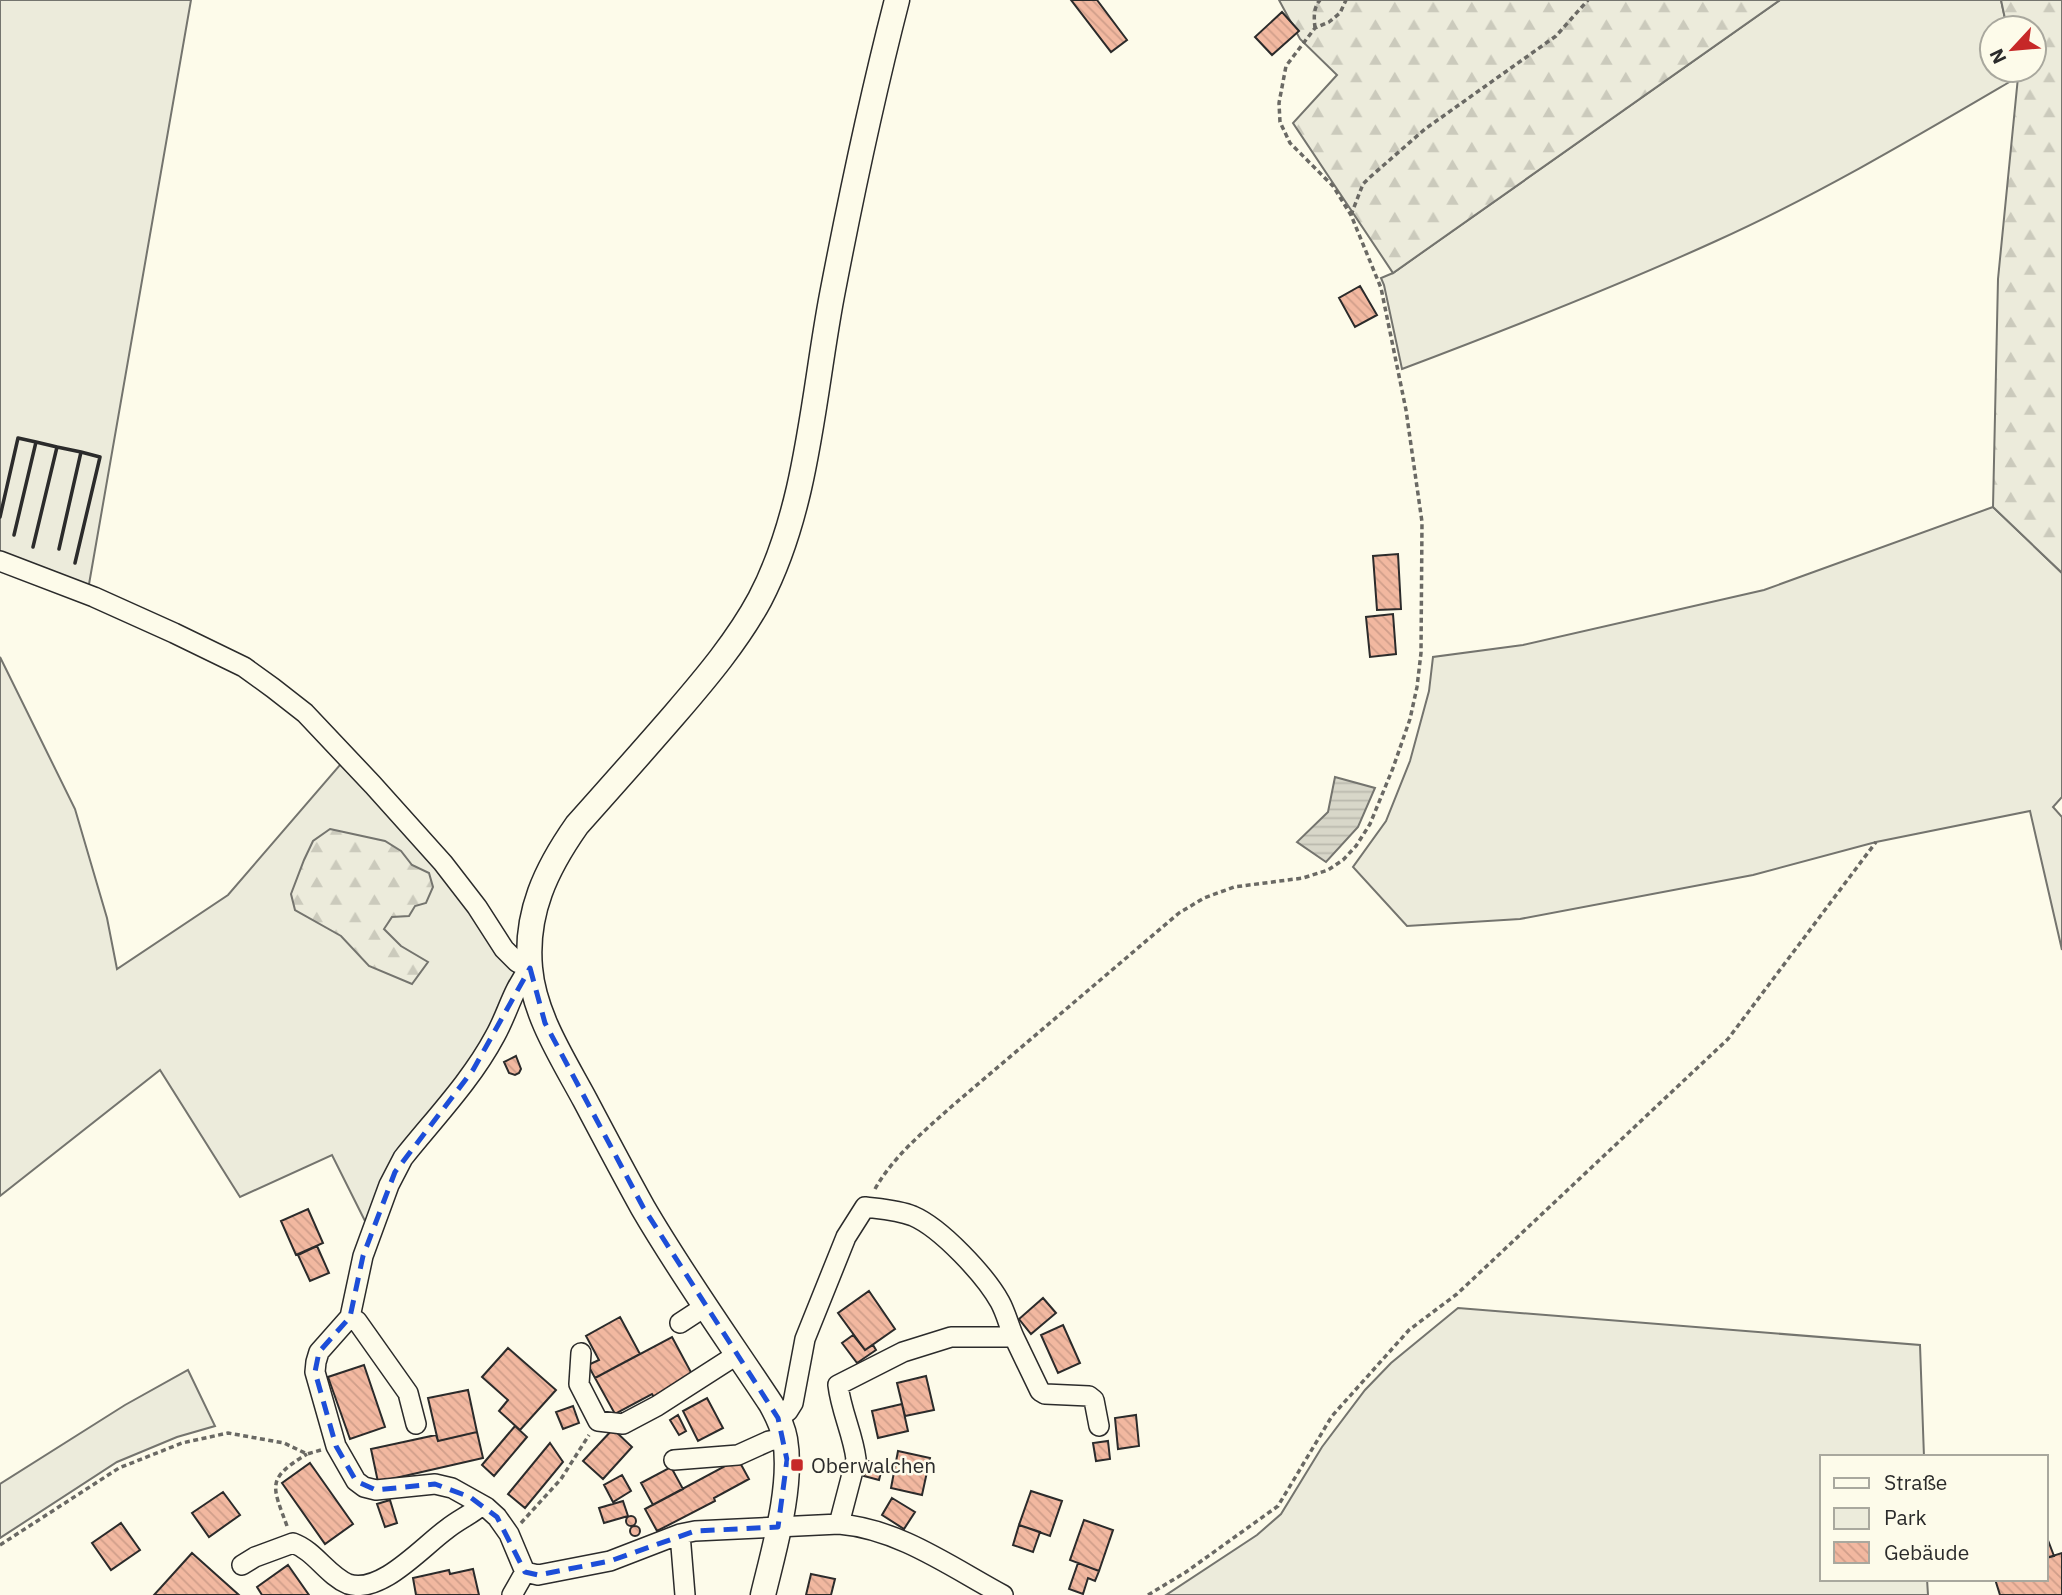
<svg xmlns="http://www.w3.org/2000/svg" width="2062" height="1595" viewBox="0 0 2062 1595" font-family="'IBM Plex Sans',sans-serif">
<defs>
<pattern id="forest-firs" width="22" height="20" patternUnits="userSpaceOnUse" patternTransform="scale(1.75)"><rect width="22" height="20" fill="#ecebdb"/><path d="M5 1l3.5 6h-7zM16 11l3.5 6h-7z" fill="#cbcabc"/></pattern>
<pattern id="water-rules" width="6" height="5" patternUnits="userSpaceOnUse" patternTransform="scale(1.75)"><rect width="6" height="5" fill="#d8d7c9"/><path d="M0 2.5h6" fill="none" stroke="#bab9ad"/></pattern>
<pattern id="building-back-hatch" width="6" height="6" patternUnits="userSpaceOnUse" patternTransform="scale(1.75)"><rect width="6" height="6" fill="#f2b8a0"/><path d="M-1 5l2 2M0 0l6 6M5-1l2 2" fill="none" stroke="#d09e8a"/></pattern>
</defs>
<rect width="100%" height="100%" fill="#fdfbea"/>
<path fill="#ecebdb" stroke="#74746e" stroke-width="2" d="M0 0H191L88 590 0 555Z
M1780 0H2001L2007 28H1992V70H2016L2018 77C1919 135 1820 194 1716 241 1613 288 1508 329 1402 369L1384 285 1381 278 1393 273Z
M1993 507 2062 573V797L2053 807 2062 817V950L2030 811 1876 842 1753 875 1520 919 1407 926 1353 867 1386 821 1410 761 1429 691 1433 657 1523 645 1764 590Z
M0 657 75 809 107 918 117 969 228 895 346 758 505 945 516 978 498 1032 394 1168 370 1231 332 1155 240 1197 160 1070 0 1196Z
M1458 1308 1920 1345 1924 1457H1822V1579H1927L1928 1595H1166L1257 1535 1281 1514 1322 1447 1365 1390 1391 1363Z
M188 1370 215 1426 177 1437 117 1462 0 1538V1484L125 1405Z"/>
<path fill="url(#forest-firs)" stroke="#74746e" stroke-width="2" d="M1279 0H1780L1393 273 1293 123 1337 75 1300 39Z
M2001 0H2062V573L1993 507 1998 279 2018 77 2016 70H2034V28H2007Z
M330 829 385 841 401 851 412 865 429 873 433 887 426 903 415 906 409 916 392 917 384 929 401 946 428 962 412 984 369 966 341 936 295 910 291 894 304 860 313 841Z"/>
<path fill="url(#water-rules)" stroke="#74746e" stroke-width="2" d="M1335 777 1375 788 1358 827 1326 862 1297 842 1328 812Z"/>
<path fill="url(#building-back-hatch)" stroke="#2b2b2b" stroke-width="2" d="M1071 0H1097L1127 40 1111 52Z
M1282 12 1299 31 1272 55 1255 37Z
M1360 286 1377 315 1355 327 1339 298Z
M1398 554 1401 609 1377 610 1373 556Z
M1393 614 1396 654 1370 657 1366 617Z
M516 1056 521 1069 519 1073 515 1075 509 1073 504 1062Z
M308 1209 323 1243 296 1255 281 1221Z
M317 1246 329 1273 310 1281 298 1255Z
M869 1291 895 1329 865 1350 838 1313Z
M1043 1298 1056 1313 1031 1334 1019 1319Z
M620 1317 640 1354 595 1378 588 1365 599 1360 586 1336Z
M1063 1325 1080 1363 1058 1373 1041 1335Z
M853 1335 865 1350 873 1345 876 1350 857 1363 842 1343Z
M672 1337 693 1376 654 1397 652 1394 615 1414 595 1378Z
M508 1348 556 1390 520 1430 499 1411 508 1400 482 1377Z
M364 1365 385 1427 350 1439 328 1377Z
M926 1376 934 1410 905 1416 897 1383Z
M468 1390 477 1432 438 1441 428 1398Z
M707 1398 723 1428 698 1441 683 1411Z
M902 1404 908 1431 878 1438 872 1411Z
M573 1406 579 1423 563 1429 556 1412Z
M678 1415 686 1431 679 1435 670 1420Z
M1136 1415 1139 1446 1118 1449 1115 1418Z
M515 1426 527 1437 494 1476 482 1465Z
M613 1429 632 1447 603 1479 583 1461Z
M477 1432 483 1458 378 1482 371 1449 436 1435 438 1441Z
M1108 1441 1110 1459 1096 1461 1093 1443Z
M550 1443 563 1462 525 1508 508 1494Z
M898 1451 930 1458 922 1495 891 1488Z
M738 1459 749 1479 714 1498 715 1501 657 1531 645 1509Z
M868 1461 883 1465 879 1480 864 1476Z
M310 1463 353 1524 325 1544 282 1483Z
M671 1467 683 1489 653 1505 641 1483Z
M622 1475 631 1491 613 1502 604 1485Z
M1031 1491 1062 1501 1050 1536 1019 1525Z
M223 1492 240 1515 209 1537 192 1513Z
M892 1498 915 1512 904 1529 882 1515Z
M390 1500 397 1523 385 1527 377 1504Z
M623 1501 628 1516 604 1523 599 1508Z
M626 1521a5 5 0 1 1 10 0a5 5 0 1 1-10 0Z
M1084 1520 1113 1530 1099 1571 1070 1560Z
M121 1523 140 1550 111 1570 92 1543Z
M1019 1525 1040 1532 1033 1552 1013 1545Z
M630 1531a5 5 0 1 1 10 0a5 5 0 1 1-10 0Z
M2046 1535 2054 1556 2046 1558Z
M192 1553 239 1595H154Z
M2062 1553V1595H2000L1995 1579H2046V1558Z
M1078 1563 1099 1571 1095 1581 1088 1578 1083 1594 1069 1589Z
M288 1565 309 1595H262L257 1587Z
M473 1569 479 1595H416L413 1578 449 1570 450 1574Z
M811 1574 835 1579 831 1595H806Z"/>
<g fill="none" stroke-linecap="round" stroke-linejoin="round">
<defs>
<path id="minor" d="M0 561 94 597 174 633 244 667 273 688 305 713 373 785 443 863 477 907 504 949 517 962 530 968C512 990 508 1013 495 1036 471 1081 434 1119 403 1158L389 1185 363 1256 350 1317 319 1352 316 1362 315 1372 336 1446 356 1481 364 1487 376 1490 435 1484 452 1488 486 1507 497 1517 509 1534 525 1572 512 1595
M350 1317 357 1321 408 1393 416 1424
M680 1323 706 1306
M581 1353 579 1384 598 1421 623 1424 657 1406 738 1354
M778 1418 788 1411 793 1403 805 1339 846 1237 865 1207C881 1209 898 1210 913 1216 941 1228 985 1275 1000 1302 1006 1313 1009 1326 1014 1337
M674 1460 738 1455 769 1441 785 1438
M839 1524 856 1459C853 1434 841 1411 838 1385L903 1352 951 1337H1014L1040 1391 1045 1394 1089 1396 1094 1400 1099 1426
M680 1534 685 1595
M242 1565 255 1557 293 1543C315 1551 327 1575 348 1584 381 1595 423 1546 447 1529 458 1520 472 1514 482 1505
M525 1572 538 1575 610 1561 680 1534 695 1531 839 1524C899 1529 951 1567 1003 1595"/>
<path id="major" d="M763 1595C774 1549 793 1486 785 1439 783 1427 777 1415 771 1404 728 1339 682 1275 643 1208 623 1172 604 1136 585 1100 563 1059 534 1015 530 968 525 913 546 869 577 825 610 788 643 751 675 714 706 678 738 640 760 599 808 507 813 395 832 295 851 196 872 97 897 0"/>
</defs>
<use href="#minor" stroke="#2b2b2b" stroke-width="22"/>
<use href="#major" stroke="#2b2b2b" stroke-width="27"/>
<path stroke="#6a6964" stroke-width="3.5" stroke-dasharray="5 3.5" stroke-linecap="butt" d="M1315 28C1314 18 1313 8 1320 0
M1351 215 1363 184 1369 178 1425 129 1556 36 1588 0
M875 1189C893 1157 923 1132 951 1107L1179 913 1204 898 1234 887 1303 878 1328 870 1343 860 1356 846 1370 824 1393 768 1410 719 1417 687 1421 653 1422 522 1406 410 1381 288 1351 215 1333 186 1290 143 1280 122 1279 103 1286 66 1315 28 1329 22 1340 13 1346 0
M521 1523 561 1479 589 1435
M287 1526C272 1485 266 1479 307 1454
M0 1545 119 1468 182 1443 228 1433 284 1443 307 1454 321 1450
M1148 1595 1186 1572 1278 1506 1332 1416 1409 1330 1457 1294 1728 1039 1876 842"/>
<use href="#minor" stroke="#fdfbea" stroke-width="19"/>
<use href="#major" stroke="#fdfbea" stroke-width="24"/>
<path stroke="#2b2b2b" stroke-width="3.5" d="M0 517 18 438 36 442
M14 535 36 442 57 447
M33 547 57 447 81 452
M59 549 81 452 100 457 75 563"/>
</g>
<path fill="none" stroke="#1d4ed8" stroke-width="5" stroke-dasharray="14 9" stroke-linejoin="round" d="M530 968 545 1023 643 1207 778 1418 787 1460 778 1527 695 1531 610 1561 538 1575 525 1572 497 1517 470 1497 435 1484 376 1490 356 1481 336 1446 315 1372 319 1352 350 1317 363 1256 395 1172 473 1070Z"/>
<rect fill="#c62828" stroke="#fdfbea" stroke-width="2.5" x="790" y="1458" width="14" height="14" rx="3.5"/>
<g text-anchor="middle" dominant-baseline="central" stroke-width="5" stroke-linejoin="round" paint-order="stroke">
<g font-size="21" fill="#2b2b2b" stroke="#fdfbea" text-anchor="start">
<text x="811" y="1465">Oberwalchen</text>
</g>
</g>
<rect x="1820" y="1455" width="228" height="126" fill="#fdfbea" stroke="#a9a89e" stroke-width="2"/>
<rect x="1834" y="1478" width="35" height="10" fill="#fdfbea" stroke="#a9a89e" stroke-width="2"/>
<text x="1884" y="1490" font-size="21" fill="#2b2b2b">Straße</text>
<rect x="1834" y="1508" width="35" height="21" fill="#ecebdb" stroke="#a9a89e" stroke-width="2"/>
<text x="1884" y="1525" font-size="21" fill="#2b2b2b">Park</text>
<rect x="1834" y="1542" width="35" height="21" fill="url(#building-back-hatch)" stroke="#a9a89e" stroke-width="2"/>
<text x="1884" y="1560" font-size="21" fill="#2b2b2b">Gebäude</text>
<g transform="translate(2013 49) rotate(244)"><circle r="33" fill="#fdfbea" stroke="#a9a89e" stroke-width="2"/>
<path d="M0-5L12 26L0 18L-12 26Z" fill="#c62828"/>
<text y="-10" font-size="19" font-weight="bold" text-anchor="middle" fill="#2b2b2b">N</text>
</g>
</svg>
